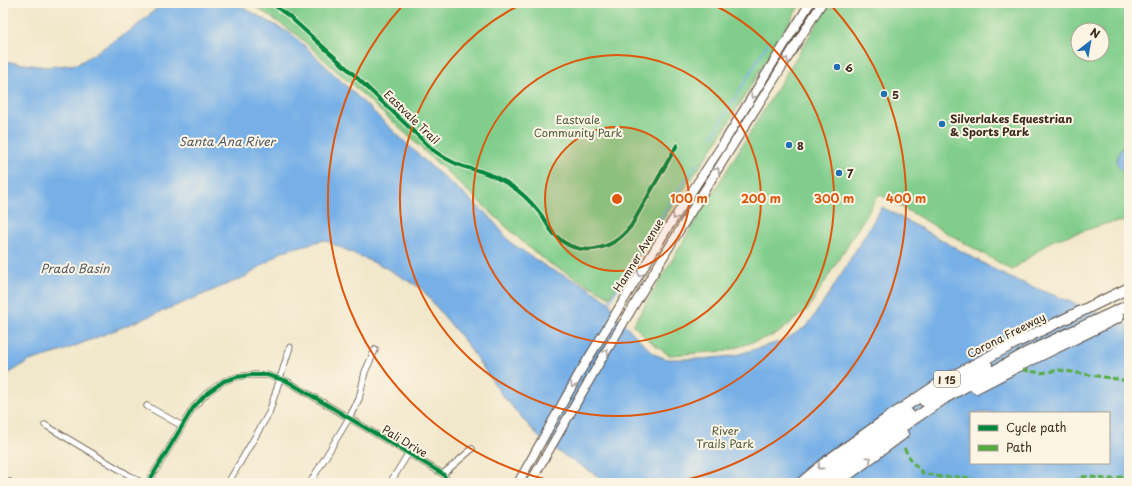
<svg xmlns="http://www.w3.org/2000/svg" width="1132" height="486" viewBox="0 0 1132 486" font-family="'Playpen Sans',sans-serif">
<rect width="100%" height="100%" fill="#fcf5e5"/>
<filter id="ink" filterUnits="userSpaceOnUse"><feTurbulence type="fractalNoise" baseFrequency=".025" numOctaves="2"/><feDisplacementMap in="SourceGraphic" scale="8" xChannelSelector="R" yChannelSelector="G"/><feConvolveMatrix kernelMatrix="1 2 1 2 8 2 1 2 1" color-interpolation-filters="sRGB"/></filter>
<filter id="wash" filterUnits="userSpaceOnUse"><feTurbulence type="fractalNoise" baseFrequency=".012" numOctaves="4" result="noise"/><feDisplacementMap in="SourceGraphic" scale="16" xChannelSelector="R" yChannelSelector="G"/><feGaussianBlur stdDeviation="0.9" result="paint"/><feColorMatrix in="noise" values="0 0 0 0 0 0 0 0 0 0 0 0 0 0 0 0 0 1.4 0 .05"/><feComposite in="paint" operator="in"/></filter>
<g filter="url(#wash)">
<rect width="100%" height="100%" fill="#f1e7ca"/>
<path fill="#81ce8c" stroke="#5e7c55" fill-rule="evenodd" d="M250 3H801L716 143 610 297 549 263 527 246 405 133 296 34Z
M836 3H1129V221L1108 223 1051 241 1012 270 879 194 808 309 777 334 726 351 669 355 647 339 633 325 684 240 826 9 835 7ZM1078 30H1102V54H1078Z"/>
<path fill="#77b0e7" stroke="#596d82" fill-rule="evenodd" d="M163 3H235L293 35 425 161 489 216 511 243 548 268 581 283 609 302 618 318 654 354 666 359H701L733 356 785 340 807 326 829 294 882 207 1008 277 1129 325V483H609L544 443 502 395 466 343 421 288 386 268 324 240 283 251 247 276 178 305 60 352 29 361 3 377V61L46 67 78 64 133 29ZM971 413H1109V463H971Z
M1129 142V173C1110 169 1116 150 1129 142Z"/>
<g fill="none" stroke-linecap="round" stroke-linejoin="round">
<path stroke="#77b0e7" stroke-width="1.5" d="M712 137 769 41
M608 304 672 200 697 163"/>
</g>
</g>
<g filter="url(#ink)">
<g fill="none" stroke-linecap="round" stroke-linejoin="round">
<defs>
<path id="minor" d="M147 406 182 426
M45 425 142 483
M443 474 472 449
M10 482 11 483
M148 483 193 408 207 393 224 381 237 377 251 375H267L287 381 443 474 449 483
M228 483 269 413 290 347
M310 483 349 418 359 399 365 372 375 350
M390 483 408 454"/>
<path id="primary" d="M518 483 580 372 667 229 721 147 810 3
M530 483 601 360 674 239 822 3"/>
<path id="motorway" d="M976 388 1023 364 1119 317
M924 401 987 365
M801 483 827 461 885 420 940 383 1013 344 1129 288
M813 483 859 447 908 413
M826 483 866 451 945 398 1026 353 1129 305
M837 483 903 434"/>
</defs>
<use href="#minor" stroke="#564638" stroke-width="7"/>
<use href="#primary" stroke="#564638" stroke-width="10"/>
<use href="#motorway" stroke="#564638" stroke-width="12"/>
<use href="#minor" stroke="#fff" stroke-width="5.5"/>
<use href="#primary" stroke="#fff" stroke-width="8"/>
<use href="#motorway" stroke="#fff" stroke-width="10"/>
<path stroke="#55ab43" stroke-width="3" stroke-dasharray="6 3" stroke-linecap="butt" d="M1023 370 1041 373 1059 370 1129 381
M904 448 913 463 923 473 941 477H963L989 483
M1075 483C1082 470 1099 481 1111 479 1117 478 1123 476 1129 474"/>
<defs>
<path id="cycleway" d="M271 3 290 17 351 72 433 150C441 156 450 161 459 165 466 168 473 169 480 171 491 175 501 179 510 185 521 192 531 202 539 212 545 219 548 228 555 235 579 259 612 251 631 226L677 145
M148 483 193 408 207 393 224 381 237 377 251 375H267L287 381 443 474 449 483"/>
</defs>
<use href="#cycleway" stroke="#fcf5e5" stroke-width="6"/>
<use href="#cycleway" stroke="#00873e" stroke-width="4"/>
</g>
<defs><path id="oneway-chevron" d="M-2-3.5L2.5 0L-2 3.5" fill="none" stroke-width="1.6" stroke-linecap="round" stroke-linejoin="round"/></defs>
<g stroke="#a79f9a">
<use href="#oneway-chevron" transform="translate(786 60) rotate(-58)"/>
<use href="#oneway-chevron" transform="translate(753 96) rotate(122)"/>
<use href="#oneway-chevron" transform="translate(717 170) rotate(-58)"/>
<use href="#oneway-chevron" transform="translate(675 217) rotate(124)"/>
<use href="#oneway-chevron" transform="translate(640 274) rotate(121)"/>
<use href="#oneway-chevron" transform="translate(606 352) rotate(-59)"/>
<use href="#oneway-chevron" transform="translate(573 385) rotate(119)"/>
<use href="#oneway-chevron" transform="translate(869 459) rotate(-37)"/>
<use href="#oneway-chevron" transform="translate(820 467) rotate(140)"/>
</g>
</g>
<circle cx="617" cy="199" r="72" fill="#df570d" fill-opacity=".12"/>
<g fill="none" stroke="#df570d" stroke-width="2">
<circle cx="617" cy="199" r="72"/>
<circle cx="617" cy="199" r="144"/>
<path d="M710 3A217 217 0 1 1 524 3"/>
<path d="M562 483A289 289 0 0 1 404 4M830 4A289 289 0 0 1 672 483"/>
</g>
<g fill="#1f6fb2" stroke="#fcf5e5" stroke-width="1.5">
<circle cx="837" cy="67" r="4"/>
<circle cx="884" cy="94" r="4"/>
<circle cx="942" cy="124" r="4"/>
<circle cx="789" cy="145" r="4"/>
<circle cx="839" cy="173" r="4"/>
</g>
<g text-anchor="middle" dominant-baseline="central" stroke-width="4" stroke-linejoin="round" paint-order="stroke">
<rect fill="#fcf5e5" stroke="#75675a" stroke-width="1" x="934" y="371" width="26" height="16" rx="3"/>
<g font-size="10" font-weight="bold" fill="#3b2a1e">
<text x="947" y="379">I 15</text>
</g>
<g font-size="11" font-weight="bold" fill="#3b2a1e" stroke="#fcf5e5" text-anchor="start">
<text x="845" y="67">6</text>
<text x="892" y="94">5</text>
<text x="950" y="118">Silverlakes Equestrian<tspan x="950" dy="13">&amp; Sports Park</tspan></text>
<text x="797" y="145">8</text>
<text x="847" y="173">7</text>
</g>
<g font-size="11" fill="#3b2a1e" stroke="#fcf5e5">
<text transform="translate(412 117) rotate(44)">Eastvale Trail</text>
<text transform="translate(638 255) rotate(-58)">Hamner Avenue</text>
<text transform="translate(1006 335) rotate(-27)">Corona Freeway</text>
<text transform="translate(405 441) rotate(31)">Pali Drive</text>
</g>
<g font-size="11" fill="#505b3f" stroke="#fcf5e5">
<text x="578" y="119">Eastvale<tspan x="578" dy="13">Community Park</tspan></text>
<text x="725" y="430">River<tspan x="725" dy="13">Trails Park</tspan></text>
</g>
<g font-size="12" font-style="italic" fill="#505964" stroke="#fcf5e5">
<text x="227" y="141">Santa Ana River</text>
<text x="75" y="268">Prado Basin</text>
</g>
</g>
<circle cx="617" cy="199" r="6" fill="#df570d" stroke="#fcf5e5" stroke-width="2"/>
<g font-size="12" text-anchor="middle" font-weight="bold" fill="#df570d" stroke="#fcf5e5" stroke-width="4" stroke-linejoin="round" paint-order="stroke">
<text x="689" y="203">100 m</text>
<text x="761" y="203">200 m</text>
<text x="834" y="203">300 m</text>
<text x="906" y="203">400 m</text>
</g>
<rect width="1132" height="486" fill="none" stroke="#fcf5e5" stroke-width="16"/>
<rect x="970" y="412" width="140" height="52" fill="#fcf5e5" stroke="#afa495"/>
<rect x="978" y="425" width="20" height="6" fill="#00873e" stroke="#afa495"/>
<text x="1006" y="432" font-size="12" fill="#3b2a1e">Cycle path</text>
<rect x="978" y="445" width="20" height="6" fill="#55ab43" stroke="#afa495"/>
<text x="1006" y="452" font-size="12" fill="#3b2a1e">Path</text>
<g transform="translate(1090 42) rotate(31)"><circle r="19" fill="#fcf5e5" stroke="#afa495"/>
<path d="M0-3L7 15L0 10L-7 15Z" fill="#1f6fb2"/>
<text y="-6" font-size="11" font-weight="bold" text-anchor="middle" fill="#3b2a1e">N</text>
</g>
</svg>
